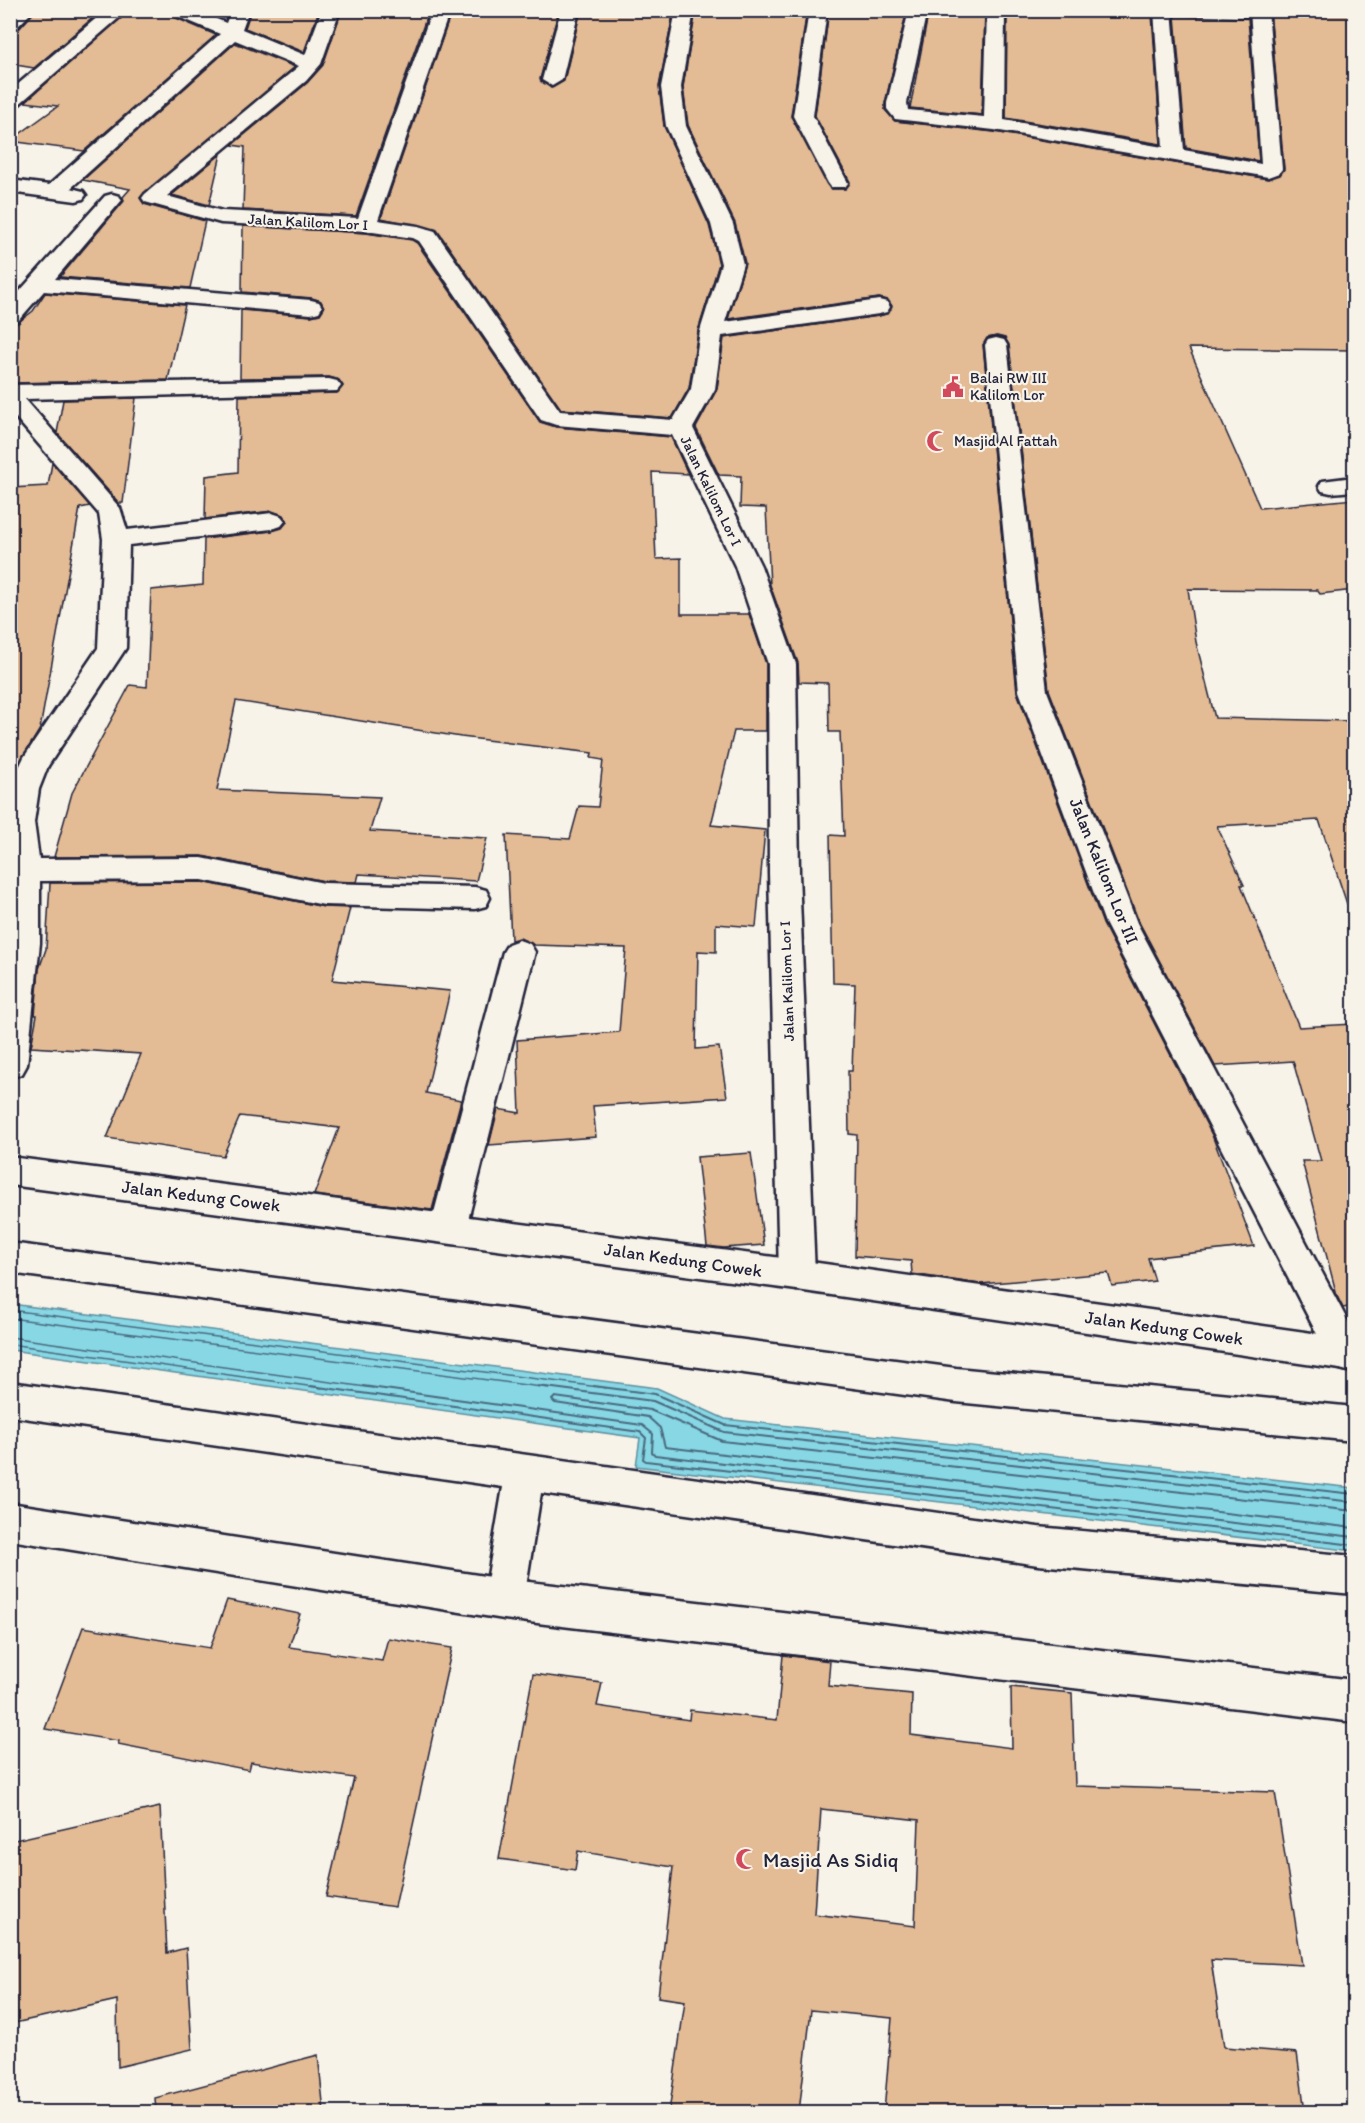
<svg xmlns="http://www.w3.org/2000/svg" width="1365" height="2123" viewBox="0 0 1365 2123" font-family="Itim,sans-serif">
<rect width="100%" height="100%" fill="#f7f3e8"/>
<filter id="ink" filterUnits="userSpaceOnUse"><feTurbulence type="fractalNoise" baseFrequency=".0167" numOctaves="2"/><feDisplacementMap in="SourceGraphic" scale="12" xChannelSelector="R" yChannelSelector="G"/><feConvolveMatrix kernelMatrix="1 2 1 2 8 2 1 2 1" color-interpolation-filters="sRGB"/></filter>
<g filter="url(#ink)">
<path fill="#87d7e4" stroke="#5f8fa0" stroke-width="1.5" d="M11 1304 657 1388 725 1419 1354 1488V1551L636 1466 640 1438 11 1350Z"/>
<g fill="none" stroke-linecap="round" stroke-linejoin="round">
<path stroke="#4a6a7f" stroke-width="1.5" d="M10 1310 606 1388
M10 1318 549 1388
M10 1337 373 1388
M10 1344 322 1388"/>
<path stroke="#4a6a7f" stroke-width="2" d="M311 1386 640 1432 646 1438 643 1459 646 1461 1354 1545
M363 1386 642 1425 653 1434 652 1452 655 1455 1354 1537
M538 1386 653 1401 724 1432 1354 1502
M594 1386 655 1394 725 1425 1354 1494
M1354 1511 722 1441 650 1410 555 1397 552 1400 555 1403 648 1417 660 1428 665 1447 1354 1528"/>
</g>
<path fill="#e3bb94" stroke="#22223b" stroke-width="1.5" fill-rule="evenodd" d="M36 10H102L34 68 10 64V30L19 29Z
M130 10H167L171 16 216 35 84 151 10 141 58 106 25 102Z
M251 10H319L304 52 245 28Z
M342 10H429L356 216 243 210 245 147 232 145 307 83 323 65Z
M452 10H559L540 79 551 88 564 81 581 10H674L659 87 664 126 709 225 719 264 698 331 689 388 672 418 561 409 437 230 381 218Z
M696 10H807L791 116 831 189H845L850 182 815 116 829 10H907L885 103V110L895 121 994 132 1268 179 1280 175 1284 169 1270 10H1354V350L1189 348 1260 508 1354 499V590L1320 594 1317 590 1188 589 1196 642 1215 718 1354 721V903L1347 904 1319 820 1217 826 1244 885H1241L1299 1027 1354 1024V1306L1343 1308 1337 1296 1302 1161H1321L1293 1061 1215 1066 1139 922 1049 690 1009 345 1005 338 997 336 987 338 983 345 1017 692 1103 924 1212 1135 1254 1246 1148 1258 1155 1281 1112 1286 1108 1273 980 1284 912 1274 911 1261 855 1256 857 1135 849 1134 848 1071H852L855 984 833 983 830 835 844 836 840 732H829L828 683 799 682 798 663 770 585 766 508 740 507 741 476 719 475 696 428 717 389 724 338 879 316 889 313 892 306 888 300 879 298 728 319 745 263 735 223 688 125 683 87Z
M929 10H985L982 115 910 108Z
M1007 10H1098L1152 14 1161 144 1006 118Z
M1175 16 1248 18 1259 161 1186 148Z
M235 43 295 67 140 198 144 204 205 221 190 288 60 277 124 201 123 197 130 189 83 180Z
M221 154 209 205 172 195Z
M243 226 366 233 412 240 417 243 540 422 556 427 671 437 688 474 652 472 656 559 681 558V614H749L766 664V731H734L711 825 765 830 756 927 716 924V952L698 951 696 1049 719 1047 727 1097 593 1106 596 1137 489 1145 498 1109 520 1113 517 1040 619 1032 626 948 534 945 520 938 511 940 506 835 570 839 579 806 598 807 603 760 591 758 592 753 461 737 236 701 217 790 380 797 370 831 487 838 476 881 359 874 357 882 324 881 202 856 54 857 72 793 130 685 147 687 151 590 203 585 204 539 272 531 282 528 287 522 283 515 272 511 205 519 206 476 238 472 239 396 337 393 343 386 339 380 329 377 240 378 241 310 311 316 320 314 324 308 321 301 312 298 242 292Z
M45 293 185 305 168 380 10 383V334L16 324 33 311Z
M136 398 123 503H119L57 433 63 400Z
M52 463 90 506 80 508 40 729 16 769 10 768V488L48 486Z
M202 882 324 907 350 908 332 980 450 991 426 1093 461 1100 432 1210 314 1195 339 1128 240 1116 223 1156 107 1138 141 1054 31 1047 37 1015H35L39 969 46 949 50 883Z
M751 1153 764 1245 724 1248 707 1246 697 1157Z
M227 1600 300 1614 289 1647 382 1661 388 1638 452 1648 395 1907 326 1897 354 1778 251 1762 249 1770 118 1744 119 1741 45 1729 83 1627 210 1648Z
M783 1655 830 1661 828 1686 912 1694 911 1735 1012 1748 1011 1687 1072 1693 1075 1786 1275 1792 1302 1965 1211 1960 1224 2047 1297 2053 1305 2112H884L892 2018 811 2010 799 2112H669L685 2001 658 1997 673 1867 578 1851 575 1870 499 1859 533 1674 602 1683 597 1706 689 1720 690 1710 777 1720ZM821 1809 919 1820 915 1926 814 1914Z
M160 1807 167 1953 186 1948 192 2049 118 2067 117 2000 10 2024V1841Z
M318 2055 324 2112H156L155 2098Z"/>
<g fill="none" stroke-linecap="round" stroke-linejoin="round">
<defs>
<path id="minor" d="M13 10H34L17 27 10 28V13Z
M106 10H128L17 106 10 108V91Z
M169 10H195L226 23 231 10H249L242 29 305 55 322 10H340L321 64 306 81 167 196 222 211 358 218 432 10H450L378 220 418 226 435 231 560 411 673 420 691 389 700 331 721 264 711 224 666 126 661 87 676 10H694L681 87 686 126 733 224 743 264 725 322 879 300 887 302 890 307 887 312 879 314 722 336 715 389 693 428 761 566 796 664 799 873 815 1275 810 1286 797 1290 784 1286 779 1275 769 873 768 664 735 566 672 435 556 425 541 420 419 241 413 238 366 231 221 223 145 202 142 198 145 194 299 66 235 40 71 188 83 191 86 195 83 199 76 201 10 192V180L49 185 220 34 172 14Z
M561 10H579L562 80 552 86 542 80Z
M809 10H827L813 116 848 183 845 187H831L828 183 793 116Z
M909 10H927L907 103 908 110 984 117 987 10H1005L1004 120 1163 147 1154 10H1172L1184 150 1261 164 1250 10H1268L1282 169 1279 173 1268 177 994 130 895 119 887 109V103Z
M112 194 119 196 122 200 55 279 311 300 319 302 322 307 319 312 311 314 44 291 18 321 10 323V302L105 196Z
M996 338 1004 340 1007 345 1047 691 1137 923 1354 1333V1369L1347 1371 1334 1367 1105 923 1019 691 985 345 988 340Z
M329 379 337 381 341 386 337 391 25 399 120 508 127 530 272 513 281 516 285 521 281 526 272 529 129 545 126 648 48 766 39 789 34 822 39 859 202 858 324 883 475 887 486 890 490 898 486 906 475 909 324 905 202 880 40 881V943L27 1065 22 1074 10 1078V786L24 757 98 648 103 539 99 514 10 411V385Z
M1354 477V491L1331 493 1322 491 1319 486 1322 481Z
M519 940 530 944 535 952 466 1228 460 1239 448 1243 436 1239 430 1228 503 952 508 944Z"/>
<path id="major" d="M10 1157 797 1260 1354 1339V1371L797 1290 10 1185Z
M10 1503 504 1579 1354 1680V1722L504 1619 10 1540Z"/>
<path id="highway" d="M10 1243 956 1368 1354 1407V1441L956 1402 10 1273Z
M10 1382 1038 1527 1354 1556V1594L1038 1565 541 1493 524 1599 518 1613 504 1619 490 1613 484 1599 503 1487 10 1416Z"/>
</defs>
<use href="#minor" stroke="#22223b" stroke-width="5"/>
<use href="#major" stroke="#22223b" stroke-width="5"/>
<use href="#highway" stroke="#22223b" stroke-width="5"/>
<use href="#minor" fill="#f7f3e8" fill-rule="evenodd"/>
<use href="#major" fill="#f7f3e8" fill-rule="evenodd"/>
<use href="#highway" fill="#f7f3e8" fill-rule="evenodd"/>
</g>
</g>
<defs>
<symbol id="civic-bare" viewBox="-9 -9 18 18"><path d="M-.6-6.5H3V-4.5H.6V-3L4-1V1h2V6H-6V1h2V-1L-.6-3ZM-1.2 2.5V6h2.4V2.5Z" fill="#d1495b" stroke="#f7f3e8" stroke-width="2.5" paint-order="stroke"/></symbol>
<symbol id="mosque-bare" viewBox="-9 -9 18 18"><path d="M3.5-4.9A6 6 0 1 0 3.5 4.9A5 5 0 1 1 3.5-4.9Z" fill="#d1495b" stroke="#f7f3e8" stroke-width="2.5" paint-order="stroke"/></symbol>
</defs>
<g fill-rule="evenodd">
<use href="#civic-bare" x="938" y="372" width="30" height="30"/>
<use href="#mosque-bare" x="922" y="426" width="30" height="30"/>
<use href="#mosque-bare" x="731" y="1844" width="30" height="30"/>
</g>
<g text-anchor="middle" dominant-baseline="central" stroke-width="4.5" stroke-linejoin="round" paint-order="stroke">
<g font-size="15" fill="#22223b" stroke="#f7f3e8">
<text transform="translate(308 222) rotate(3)">Jalan Kalilom Lor I</text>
<text transform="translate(711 491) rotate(64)">Jalan Kalilom Lor I</text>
<text transform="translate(787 981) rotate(-92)">Jalan Kalilom Lor I</text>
</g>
<g font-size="15" fill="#22223b" stroke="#f7f3e8" text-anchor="start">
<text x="970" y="378">Balai RW III<tspan x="970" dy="17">Kalilom Lor</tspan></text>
<text x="954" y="441">Masjid Al Fattah</text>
</g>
<g font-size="18" fill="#22223b" stroke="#f7f3e8">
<text transform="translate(1104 871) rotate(68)">Jalan Kalilom Lor III</text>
<text transform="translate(201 1196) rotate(7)">Jalan Kedung Cowek</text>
<text transform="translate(683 1260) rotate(8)">Jalan Kedung Cowek</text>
<text transform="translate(1164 1328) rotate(8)">Jalan Kedung Cowek</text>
</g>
<g font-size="21" fill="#22223b" stroke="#f7f3e8" text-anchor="start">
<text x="763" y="1859">Masjid As Sidiq</text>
</g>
</g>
<rect width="1365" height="2123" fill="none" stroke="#f7f3e8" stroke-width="36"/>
<rect x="18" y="18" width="1329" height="2087" fill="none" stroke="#22223b" stroke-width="2" filter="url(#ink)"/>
</svg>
